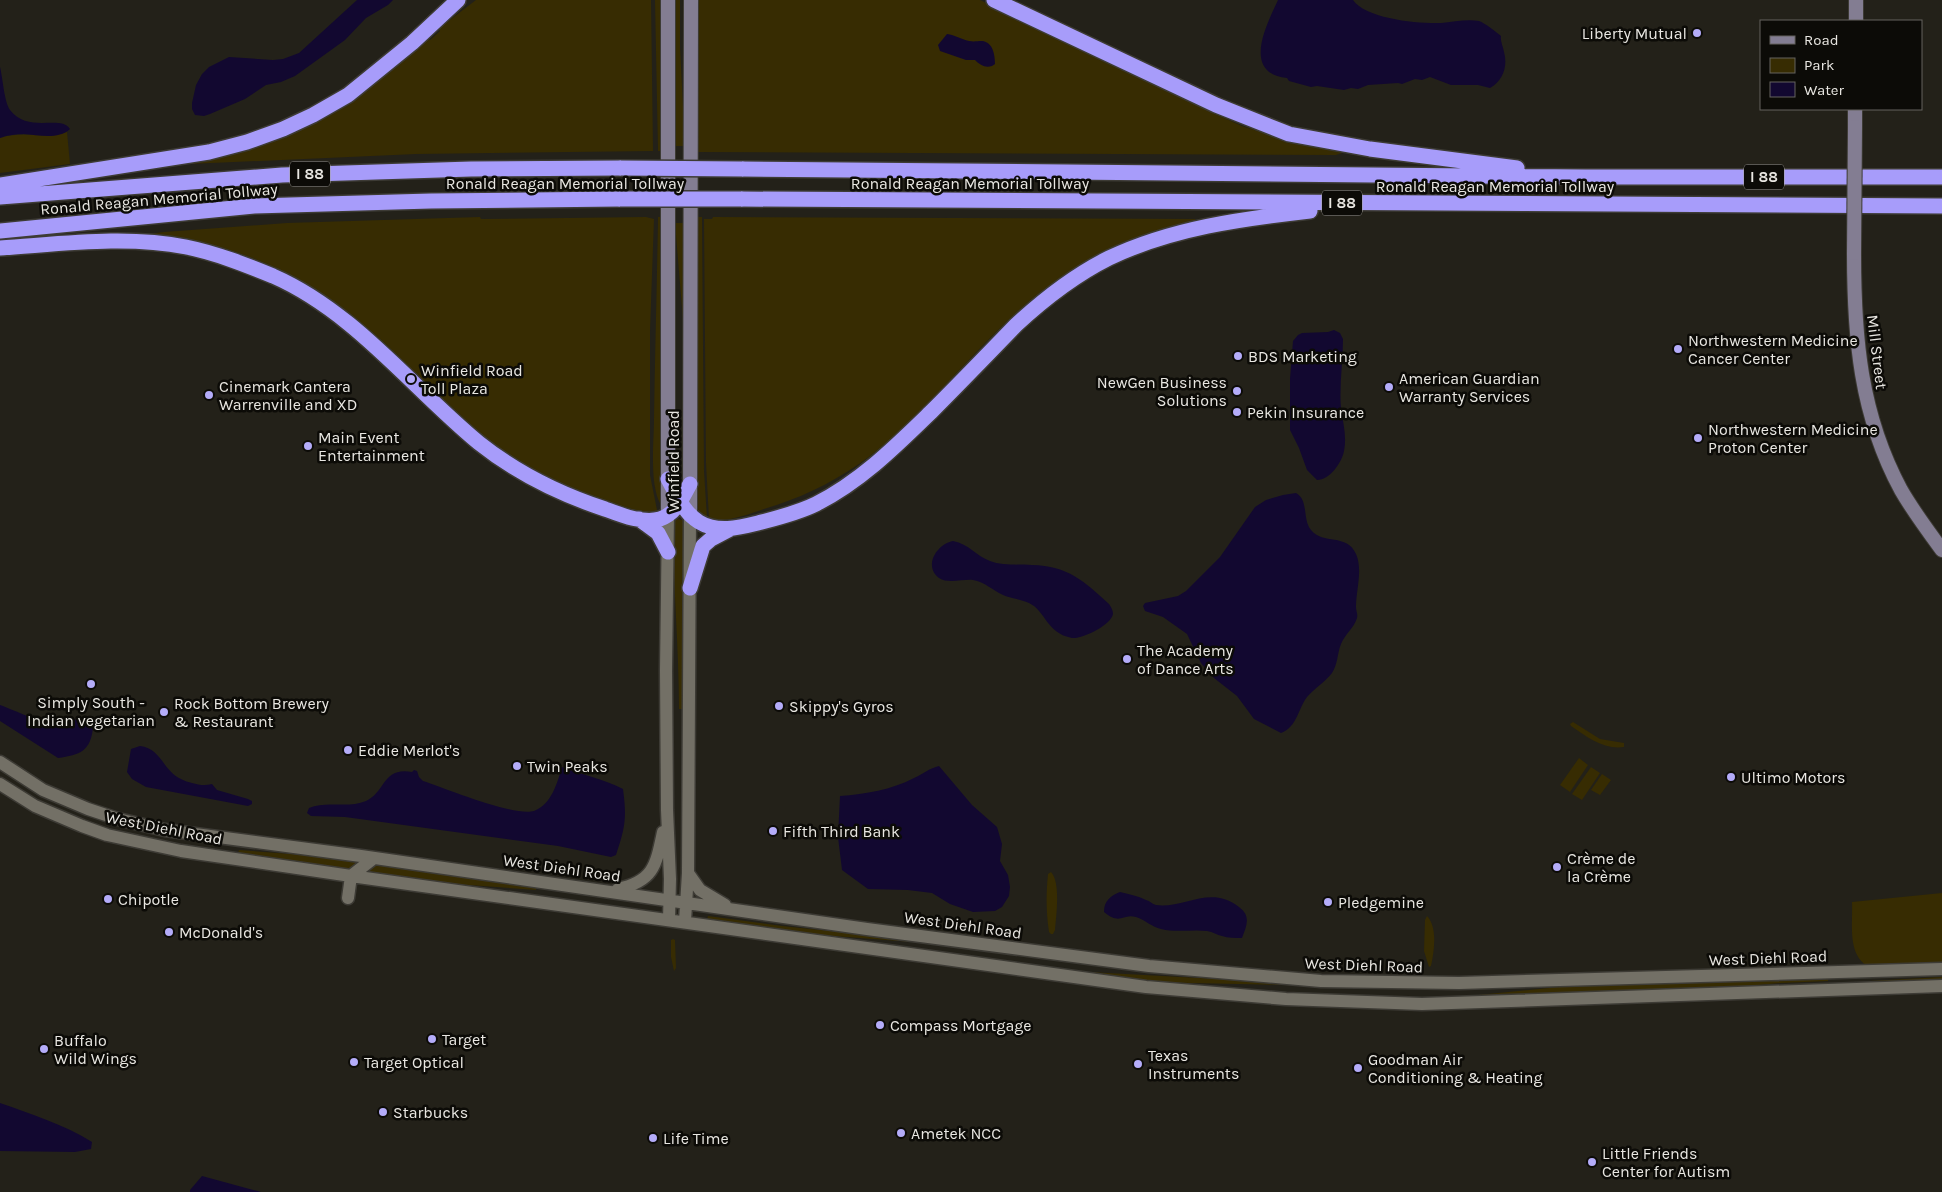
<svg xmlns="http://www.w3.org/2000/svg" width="1942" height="1192" viewBox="0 0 1942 1192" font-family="Karla,sans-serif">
<rect width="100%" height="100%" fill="#232119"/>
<path fill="#372c02" d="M476 0H651L653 151 416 154 189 164 289 134 330 115 350 102 428 38 430 40 440 31 438 29Z
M655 0H661L662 19V151H658Z
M674 0H680V47L685 146H674Z
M697 0H980L1209 111 1242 126 1274 136 1302 144 1345 152 1336 155 697 152Z
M67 132 70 164 0 173V138C22 131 44 139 67 132Z
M480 217 481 219 646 217 654 219 650 331V475L658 515C649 515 630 508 621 506 553 486 511 463 459 414 449 404 436 395 429 384L427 385C363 318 299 265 205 244 184 239 162 238 141 235L164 232 287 223Z
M658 217H662L661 505C649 485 654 442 654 419 655 351 657 284 658 217Z
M696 217H702V219L704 471 707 518 697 512Z
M713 217 1195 219 1196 222C1142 232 1090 254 1046 288 978 339 928 416 859 464 830 484 798 499 764 509 746 515 727 523 709 519L706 463 704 219H712Z
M675 223H685L684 332Z
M678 519 683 520 684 524 682 709H679C679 647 673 586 673 525L674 521Z
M1573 722 1600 739 1624 743V747C1604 750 1587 737 1571 726L1570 724Z
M1579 758 1588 765 1570 792 1560 785Z
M1591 767 1600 773 1582 800 1572 794Z
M1602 774 1611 780 1600 795 1591 790Z
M239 850 317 856 364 862 355 872 238 853Z
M374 864 536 887V890L428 882 366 873Z
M1051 872C1061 883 1056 916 1055 930L1053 934H1051L1049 932C1046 912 1046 894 1048 874Z
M1942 893V963L1867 966C1847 953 1853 923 1852 902Z
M708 916 782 926 926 941 925 943 782 932 707 919Z
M1427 916C1438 928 1434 951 1431 966L1429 967 1424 951 1425 920Z
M673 939 675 940 676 968 674 971 671 957V940Z
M1089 972 1288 983V985L1147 982 1089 974Z
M1942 977V980L1869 983 1870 981Z
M1828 978V981L1781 983 1690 991 1458 997 1598 983Z"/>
<path fill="#120830" d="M357 0H393L388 5 366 18 345 40 295 76 281 82 266 85 245 99 210 114 204 116 195 115 192 109V103L196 85 202 74 209 67 229 57 273 60 283 59 299 53Z
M1278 0H1353C1366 19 1419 24 1441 23 1453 22 1467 19 1479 21 1485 23 1496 32 1501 36 1500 41 1503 46 1504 52 1508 66 1503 81 1490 88L1478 85H1451L1430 77 1422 80 1415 79 1402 84 1398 83 1368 85 1358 89 1351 88 1344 90 1317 86 1311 87 1289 81 1287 78C1241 73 1267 24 1278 0Z
M947 34C955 35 961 39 969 41 974 42 977 41 982 41 993 42 995 55 995 64L992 66C985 68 980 65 975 60H966L940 51 938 45Z
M0 67C3 79 4 101 10 110 28 134 61 114 70 129 58 140 39 135 24 134 16 134 8 135 0 138Z
M1334 330 1340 333 1343 339C1343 362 1339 386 1341 409 1343 422 1347 437 1344 451 1342 462 1330 480 1317 480L1307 470 1299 448 1290 430V379L1293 341 1298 335 1302 333 1328 332Z
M1296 493C1309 500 1302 519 1311 530 1323 545 1347 533 1356 554 1363 570 1356 590 1356 607 1356 611 1358 614 1357 618 1354 628 1345 634 1341 644 1337 654 1338 664 1332 673 1325 682 1315 688 1307 697 1298 709 1297 727 1281 733L1254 719 1237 696 1214 678 1201 663 1187 634 1163 617 1145 611 1143 606 1145 603 1178 596 1186 591 1220 557 1255 507 1266 500 1283 495Z
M953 541C969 544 976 556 990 561 1002 566 1019 564 1032 565 1068 566 1084 581 1109 604 1111 607 1113 610 1113 614 1111 625 1083 639 1072 638 1046 633 1046 611 1029 603 1021 599 1012 599 1003 595 992 590 985 582 973 580 963 579 948 584 939 578 923 566 937 544 953 541Z
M0 705C11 709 37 721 48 722 64 722 80 714 93 727 91 751 80 755 58 758L0 721Z
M140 746C161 748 163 771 181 779 184 781 189 782 192 783 199 785 205 786 212 784L217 790 248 799 252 801V804L248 806 146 787 132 779 127 772 131 749Z
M939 766 972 805 997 827 1002 844 1000 861 1008 875 1010 887 1009 896 1002 907 995 911 973 912 950 904 932 893 908 890 868 889 842 870 838 837 840 796C866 794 891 790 914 778 923 774 930 768 939 766Z
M562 767C582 775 604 779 623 789 627 819 625 827 616 855L611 857 558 846 345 817 311 816 307 813 309 808C327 800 347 809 366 801 386 792 382 767 412 772L414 770 417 771 419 777 423 781C445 788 514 817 534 811 552 804 557 783 562 767Z
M1120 892C1128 894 1138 896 1146 900 1150 901 1152 904 1156 905 1183 909 1211 884 1239 907 1251 916 1247 925 1242 938 1235 938 1228 938 1222 936 1217 935 1213 932 1207 931 1192 929 1177 933 1161 929 1152 927 1145 920 1136 917 1122 913 1121 926 1104 912 1104 901 1110 896 1120 892Z
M0 1103C31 1114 63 1124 92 1142L91 1149 75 1152 0 1151Z
M202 1176 261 1192H190V1190Z"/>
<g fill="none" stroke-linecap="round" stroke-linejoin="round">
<defs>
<path id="tertiary" d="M668 514 666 670 667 810 670 879 669 920
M0 762 43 790 88 809 118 819 165 830 361 856 867 929 1149 966 1321 981 1459 983 1942 969
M0 784 35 806 82 826 107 835 181 851 351 876 1146 987 1286 999 1422 1004 1942 986
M688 873 700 890 725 905
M618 889C654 881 656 865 663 832
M348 898 351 876 374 858
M685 921 688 873 690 516"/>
<path id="secondary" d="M1856 21V0
M1855 127V109
M1854 253C1854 337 1860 414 1901 490 1913 511 1928 531 1942 550
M668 514V0
M690 516 691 0"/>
<path id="motorway" d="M994 0 1216 105 1289 134 1370 149 1517 168
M742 169 1585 177H1942
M0 185 209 152 247 142 283 129 313 115 348 95 412 43 458 0
M0 197 282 175 471 169 621 168
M741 199 1942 206
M0 231 254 206 431 201 620 199
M0 248C61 244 126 235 186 247 216 253 246 265 273 276 355 312 412 388 479 443 518 474 559 494 605 509 621 515 643 524 660 519 676 514 682 498 690 484
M668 479C677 495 683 512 699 522 717 533 738 528 758 523 777 518 798 513 816 504 861 481 895 447 931 412 960 383 988 354 1016 325 1044 299 1075 275 1109 258 1172 228 1241 219 1310 211
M639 519 658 533 668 552
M690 588 703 546 711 539 730 529"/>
</defs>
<use href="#tertiary" stroke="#3d3b35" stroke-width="15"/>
<use href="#secondary" stroke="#3d3b35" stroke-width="16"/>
<use href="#motorway" stroke="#3d3b35" stroke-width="18"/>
<use href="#tertiary" stroke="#737066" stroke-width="12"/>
<use href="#secondary" stroke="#837d92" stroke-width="14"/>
<use href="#motorway" stroke="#a79cfa" stroke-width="15"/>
<defs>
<path id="secondary-bridge" d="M1854 253 1855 127"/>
<path id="motorway-bridge" d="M621 168 742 169
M620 199H741"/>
</defs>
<use href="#secondary-bridge" stroke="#3d3b35" stroke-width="16" stroke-linecap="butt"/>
<use href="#motorway-bridge" stroke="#3d3b35" stroke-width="18" stroke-linecap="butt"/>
<use href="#secondary-bridge" stroke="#837d92" stroke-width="14"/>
<use href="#motorway-bridge" stroke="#a79cfa" stroke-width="15"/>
</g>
<g fill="#b4acf9" stroke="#0c0b07" stroke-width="2">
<circle cx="1697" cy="33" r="5"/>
<circle cx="1678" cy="349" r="5"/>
<circle cx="1238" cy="356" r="5"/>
<circle cx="411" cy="379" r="5"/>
<circle cx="1389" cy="387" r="5"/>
<circle cx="1237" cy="391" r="5"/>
<circle cx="209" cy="395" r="5"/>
<circle cx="1237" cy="412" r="5"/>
<circle cx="1698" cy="438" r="5"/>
<circle cx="308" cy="446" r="5"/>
<circle cx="1127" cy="659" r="5"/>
<circle cx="91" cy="684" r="5"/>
<circle cx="779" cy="706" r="5"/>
<circle cx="164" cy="712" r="5"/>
<circle cx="348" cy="750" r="5"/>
<circle cx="517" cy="766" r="5"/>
<circle cx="1731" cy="777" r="5"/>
<circle cx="773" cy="831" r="5"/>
<circle cx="1557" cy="867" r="5"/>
<circle cx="108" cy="899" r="5"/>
<circle cx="1328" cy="902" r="5"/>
<circle cx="169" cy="932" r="5"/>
<circle cx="880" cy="1025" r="5"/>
<circle cx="432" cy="1039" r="5"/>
<circle cx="44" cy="1049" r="5"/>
<circle cx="354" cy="1062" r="5"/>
<circle cx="1138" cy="1064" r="5"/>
<circle cx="1358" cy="1068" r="5"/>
<circle cx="383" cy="1112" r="5"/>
<circle cx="901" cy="1133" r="5"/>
<circle cx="653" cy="1138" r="5"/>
<circle cx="1592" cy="1162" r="5"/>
</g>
<g text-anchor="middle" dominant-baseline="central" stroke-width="5" stroke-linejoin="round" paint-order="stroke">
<g fill="#0c0b07" stroke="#a7a5a0" stroke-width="1">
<rect x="290" y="161.5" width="40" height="25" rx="4"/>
<rect x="1744" y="164.5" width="40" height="25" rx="4"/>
<rect x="1322" y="190.5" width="40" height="25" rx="4"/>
</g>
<g font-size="15" font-weight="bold" fill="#e9e7e2">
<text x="310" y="174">I 88</text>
<text x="1764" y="177">I 88</text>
<text x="1342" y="203">I 88</text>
</g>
<g font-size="16" fill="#e9e7e2" stroke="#0c0b07" text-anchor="start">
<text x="1687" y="33" text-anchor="end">Liberty Mutual</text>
<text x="1688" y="340">Northwestern Medicine<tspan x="1688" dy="18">Cancer Center</tspan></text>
<text x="1248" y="356">BDS Marketing</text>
<text x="421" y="370">Winfield Road<tspan x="421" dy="18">Toll Plaza</tspan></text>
<text x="1399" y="378">American Guardian<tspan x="1399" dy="18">Warranty Services</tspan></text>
<text x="1227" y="382" text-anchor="end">NewGen Business<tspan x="1227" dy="18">Solutions</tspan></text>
<text x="219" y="386">Cinemark Cantera<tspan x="219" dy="18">Warrenville and XD</tspan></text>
<text x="1247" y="412">Pekin Insurance</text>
<text x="1708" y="429">Northwestern Medicine<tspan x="1708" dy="18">Proton Center</tspan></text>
<text x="318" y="437">Main Event<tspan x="318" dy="18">Entertainment</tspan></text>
<text x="1137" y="650">The Academy<tspan x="1137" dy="18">of Dance Arts</tspan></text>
<text x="91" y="702" text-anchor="middle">Simply South -<tspan x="91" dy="18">Indian vegetarian</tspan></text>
<text x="174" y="703">Rock Bottom Brewery<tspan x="174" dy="18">&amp; Restaurant</tspan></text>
<text x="789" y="706">Skippy's Gyros</text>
<text x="358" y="750">Eddie Merlot's</text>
<text x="527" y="766">Twin Peaks</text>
<text x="1741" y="777">Ultimo Motors</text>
<text x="783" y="831">Fifth Third Bank</text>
<text x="1567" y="858">Crème de<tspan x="1567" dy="18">la Crème</tspan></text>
<text x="118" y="899">Chipotle</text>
<text x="1338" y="902">Pledgemine</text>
<text x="179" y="932">McDonald's</text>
<text x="890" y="1025">Compass Mortgage</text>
<text x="442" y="1039">Target</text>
<text x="54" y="1040">Buffalo<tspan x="54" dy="18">Wild Wings</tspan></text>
<text x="1148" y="1055">Texas<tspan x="1148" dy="18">Instruments</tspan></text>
<text x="1368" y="1059">Goodman Air<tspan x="1368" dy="18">Conditioning &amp; Heating</tspan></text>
<text x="364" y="1062">Target Optical</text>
<text x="393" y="1112">Starbucks</text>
<text x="911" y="1133">Ametek NCC</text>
<text x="663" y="1138">Life Time</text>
<text x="1602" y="1153">Little Friends<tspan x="1602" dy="18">Center for Autism</tspan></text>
</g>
<g font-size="16" fill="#e9e7e2" stroke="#0c0b07">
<text x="565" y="183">Ronald Reagan Memorial Tollway</text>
<text x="970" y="183">Ronald Reagan Memorial Tollway</text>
<text x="1495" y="186">Ronald Reagan Memorial Tollway</text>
<text transform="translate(159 199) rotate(-5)">Ronald Reagan Memorial Tollway</text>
<text transform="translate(1877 352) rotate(83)">Mill Street</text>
<text transform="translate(673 461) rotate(-90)">Winfield Road</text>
<text transform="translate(164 828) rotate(11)">West Diehl Road</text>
<text transform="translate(562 868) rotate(8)">West Diehl Road</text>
<text transform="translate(963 925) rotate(8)">West Diehl Road</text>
<text transform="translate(1768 958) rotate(-2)">West Diehl Road</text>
<text transform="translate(1364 965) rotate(2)">West Diehl Road</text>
</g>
</g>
<rect x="1760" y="20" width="162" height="90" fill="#0c0b07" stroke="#64635f"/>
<rect x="1770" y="36" width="25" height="8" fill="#837d92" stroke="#64635f"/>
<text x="1804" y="45" font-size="15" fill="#e9e7e2">Road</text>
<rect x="1770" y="58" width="25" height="15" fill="#372c02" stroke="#64635f"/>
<text x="1804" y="70" font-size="15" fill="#e9e7e2">Park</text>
<rect x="1770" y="82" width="25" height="15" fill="#120830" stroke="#64635f"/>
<text x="1804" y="95" font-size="15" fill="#e9e7e2">Water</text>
</svg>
